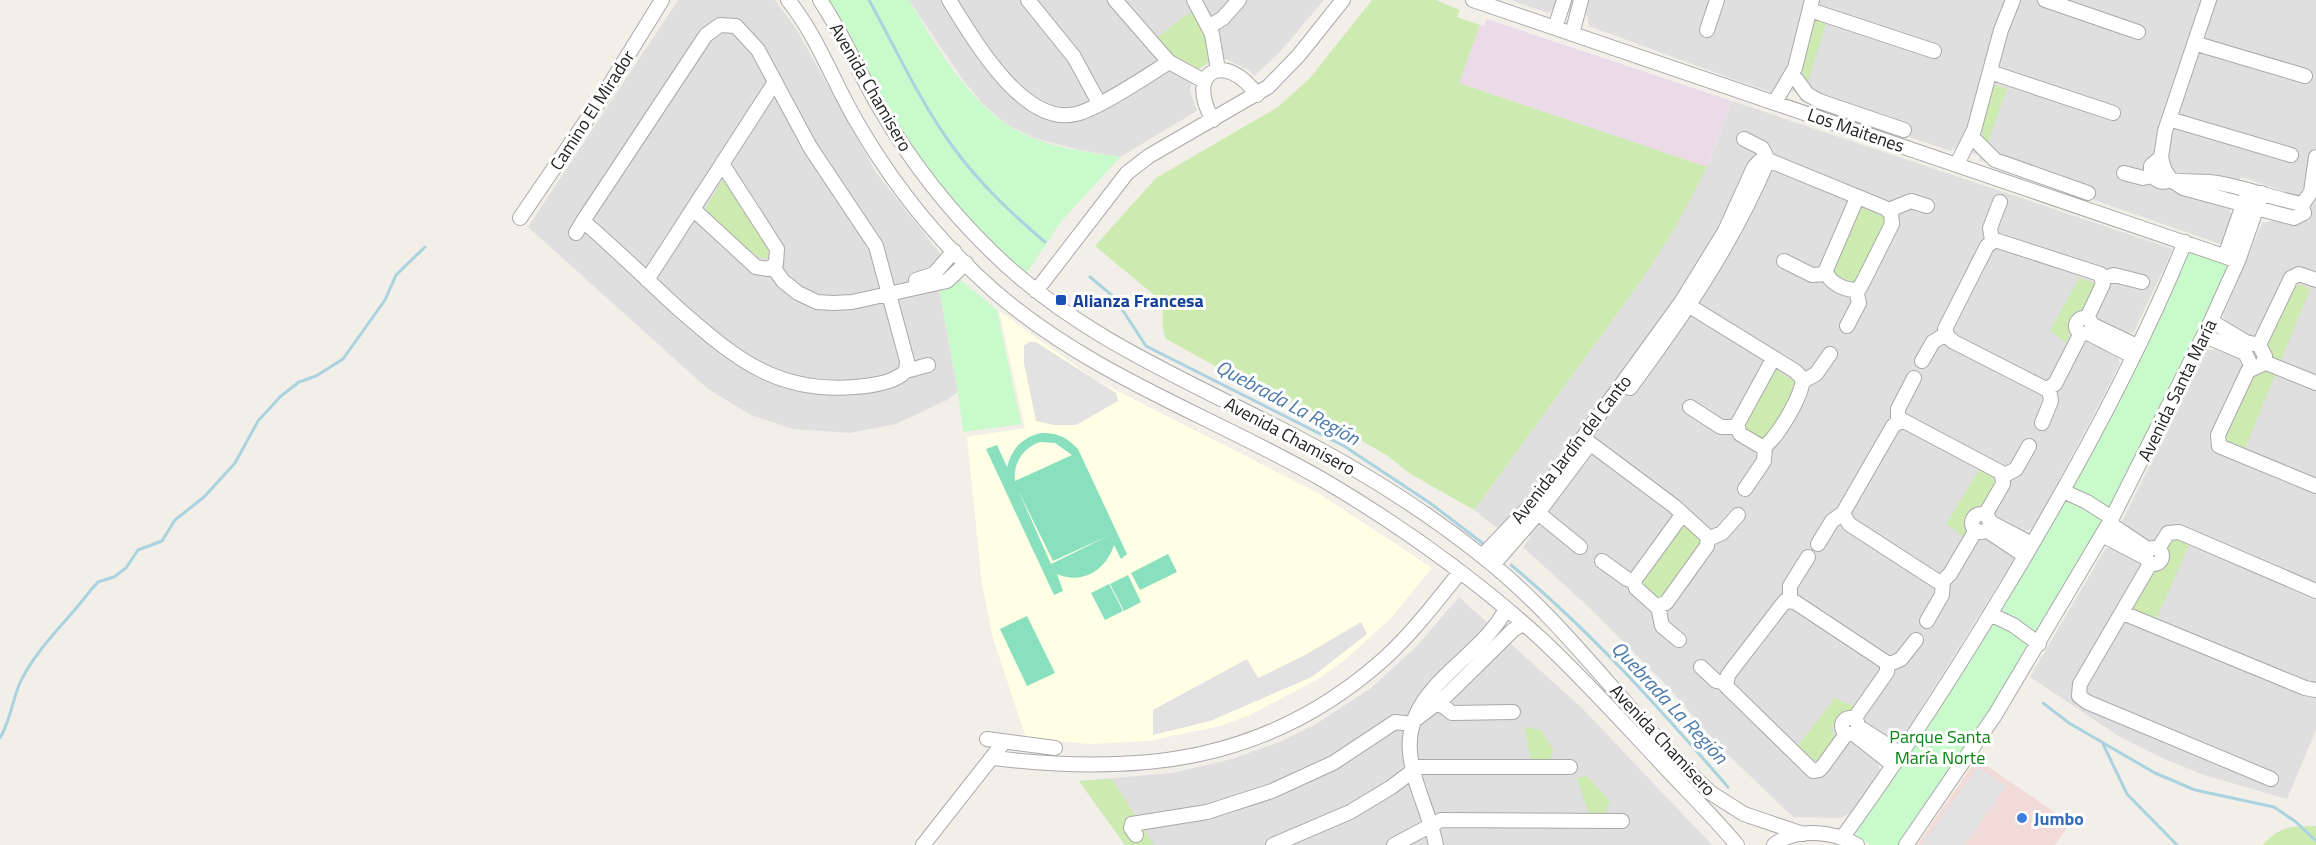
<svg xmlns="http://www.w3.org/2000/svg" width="2316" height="845" viewBox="0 0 2316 845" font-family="'Titillium Web',sans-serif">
<rect width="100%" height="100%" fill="#f2efe9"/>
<path fill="#e0dfdf" d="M678 0H775L797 30 877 174 962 281 939 289 958 392 945 401 896 424 850 433 793 429 751 415 708 389 528 227Z
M909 0H1324L1279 53 1254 76 1250 71 1226 59 1211 61 1197 70 1193 76 1190 90 1197 111 1120 157 1079 150 1034 138 1006 124 983 104 963 80Z
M1510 0H2316V730L2287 799 2204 775 2162 758 2120 737 2030 677 2105 549 2110 548 2121 553 2131 532 2122 521 2207 350 2217 349 2227 325 2223 316 2262 223 2273 221 2284 191 2241 177 2229 210 2233 216 2223 245 1979 160 1980 156 1956 147 1951 151 1801 101V94L1775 86 1771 92 1738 81 1589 26 1587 15 1556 8 1548 13Z
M1732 101 2173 249 2134 332 2127 334 2117 356 2120 363 2106 391 2034 528 2025 531 2012 554 2016 556 1902 739 1896 740 1883 757 1878 763 1880 771 1852 812 1840 818 1793 817 1722 749 1665 684 1595 613 1523 547 1531 537 1508 518 1497 528 1474 510 1641 281 1675 226 1711 158Z
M1459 597 1582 708 1712 845H1125L1079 781 1172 773 1232 759 1282 741 1316 724 1371 688 1416 647Z"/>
<path fill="#f2dad9" d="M1977 759 2070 823 2055 845H1917Z"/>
<path fill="#ebdbe8" d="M1487 19 1732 101 1707 167 1458 83 1480 25 1484 26Z"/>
<path fill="#ffffe5" d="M999 311 1096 380 1320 494 1432 568 1392 617 1347 658 1320 678 1250 715 1220 726 1148 741 1090 744 1026 738 993 638 982 584 967 437 1025 428Z"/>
<path fill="#cdebb0" d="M1372 0H1436L1460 10 1457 17 1480 25 1459 83 1707 167 1676 226 1641 281 1474 510 1409 473 1388 456 1312 412 1281 400 1251 381 1224 371 1166 339C1159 325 1167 312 1159 299L1095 246 1156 178 1278 107 1310 78Z
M1192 11 1209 46 1211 61 1197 70 1173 56 1155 39Z
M1816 18 1827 21 1807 84 1801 68Z
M1992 84 2007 89 1987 145 1981 130Z
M725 176 771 248 769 258H759L704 211Z
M1862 207 1886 218 1855 283 1831 273Z
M2079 278 2095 283 2086 310 2073 314 2068 321 2070 332 2066 343 2050 331Z
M2299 284 2310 289 2244 451 2223 444 2222 438 2290 291Z
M1775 369 1797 383 1766 440 1747 430 1744 424Z
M1979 470 1993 476 1995 485 1982 509C1962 511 1963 522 1967 539L1946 524Z
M1682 522 1703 539 1660 598 1639 584Z
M2176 539 2189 545 2155 622 2137 615 2133 608 2170 543Z
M1835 698 1855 707 1854 712 1837 719 1832 728 1835 741 1817 762 1797 747Z
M1525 727 1541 730 1553 750 1550 764 1531 763Z
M1587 776 1610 801 1605 815 1590 818 1577 778Z
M1112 779 1154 845H1125L1079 781Z
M2316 826V845H2263C2281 825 2291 827 2316 826Z"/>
<path fill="#c8facc" d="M825 0H909C934 43 964 95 1006 124 1038 146 1082 151 1120 157L1060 223 1024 277 962 215 909 145Z
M2188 251 2227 264V270C2137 473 2026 663 1900 845H1870L1857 836 1856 829C1927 724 1998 618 2061 508 2108 425 2147 337 2188 251Z
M962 281 997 310 1021 424 963 432 958 392 939 288Z"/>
<path fill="#88e0be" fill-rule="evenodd" d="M1041 433C1059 433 1066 437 1078 449L1127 554 1121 559 1114 545C1106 570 1083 585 1057 574L1063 591 1054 595 986 449 997 445 1007 467C1012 448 1023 437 1041 433ZM1040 442 1055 443 1072 455 1015 481C1013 463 1023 448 1040 442ZM1018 490 1053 561 1110 535 1051 564Z
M1168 554 1177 572 1140 590 1131 573Z
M1128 575 1141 602 1124 611 1110 584Z
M1109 584 1123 611 1105 620 1091 593Z
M1027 616 1055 673 1027 686 1000 629Z"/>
<path fill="#e2e2e2" d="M1029 342H1036L1116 393 1118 401 1076 425H1054L1036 421 1024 363V346Z
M1361 622 1367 634 1312 677 1210 721 1153 735V710L1247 659 1258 678 1305 655Z
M1978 767 2006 786 1965 845H1921Z"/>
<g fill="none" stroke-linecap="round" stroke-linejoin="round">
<path stroke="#aad3df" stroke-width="3" d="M869 0C896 49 920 102 953 147 980 184 1011 213 1045 242
M1090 277 1114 297 1146 346 1344 446 1430 503 1485 545
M1511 565C1591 631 1660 709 1728 787
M2043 703 2069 723 2155 773 2195 790 2274 807 2296 822 2316 841
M0 738C10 721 12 703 19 685 35 649 67 622 90 591L98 582 114 577 126 568 138 550 162 541 175 520 204 497 235 463 258 421 281 396 299 382 316 376 343 359 385 300 396 275 425 247
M2103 744 2127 794 2177 845"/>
<defs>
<path id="minor" d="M788 0C818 37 834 84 858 124 894 186 940 243 993 290 1093 377 1213 416 1325 481 1401 526 1474 578 1540 638 1583 678 1622 721 1662 764 1687 791 1714 817 1737 845
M820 0C844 36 860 75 882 112 912 163 949 210 991 251 1076 335 1182 378 1287 432 1355 467 1422 508 1482 556 1570 625 1630 718 1711 793L1744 814 1803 834
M949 0C973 38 1023 127 1076 114 1098 109 1147 76 1169 62
M1028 0 1074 57 1099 103
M1115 0 1169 62 1204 81
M1194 0 1212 34 1218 70
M1473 0 2238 261
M2045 0 2138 32
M1810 10 1934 51
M1209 27 1223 18 1239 0
M1555 28 1564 0
M1707 30 1717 0
M1572 34 1581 0
M2197 44 2305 76
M1990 72 2113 113
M1797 80 1807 94 1819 101 1904 130
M1775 102 1795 68 1812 0
M2169 119 2291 155
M1213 120C1184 71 1226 50 1257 95
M1744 139 1762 148 1768 160 1885 208 1891 213 1892 224 1864 280 1859 289C1847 292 1828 283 1826 270L1857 198
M1976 141 1995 160 2088 193
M2161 157 2151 166C2150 178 2159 185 2171 180 2187 183 2203 180 2218 183 2246 188 2273 198 2301 204L2304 213 2294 218 2183 188 2171 180 2164 169 2161 157 2165 131 2209 0
M1957 164 1974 130 2001 30 2013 0
M2124 173 2143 178 2152 176
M2302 205 2311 192 2316 157
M693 209 756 267 768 269 776 264 777 249 723 165
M1889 210 1911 201 1927 206
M520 218 599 102 662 0
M576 233 583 221 706 35 720 25 736 26 758 50 810 147 876 246 907 361 906 371C894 383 871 386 854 387 777 393 736 359 681 311 648 281 617 250 583 221
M1992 240 1990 228 2000 202
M2225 256 2245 199
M1784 261 1812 275 1826 274
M773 267 783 281 798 293 817 302 833 303 852 302 947 281 966 263
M2103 278 2114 275 2142 282
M647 280 775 82
M916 280 934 274 954 251
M1036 291 1127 173 1149 156 1268 87 1299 55 1343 0
M1683 302 1795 371 1802 378C1806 390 1774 445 1762 447L1740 434 1737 425 1773 359
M2076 326a8 8 0 1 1 16 0a8 8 0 1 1-16 0Z
M2211 321 2246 342 2259 345 2265 356 2263 364 2248 371 2218 435 2219 446 2316 486
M2093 325 2137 346
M1847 326 1859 303 1856 290
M2081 333 2055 384 2046 389 1954 342 1948 337 1945 329 1987 246 1995 240 2100 274 2103 284 2087 318
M2088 333 2132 356
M2205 336 2245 353 2252 367
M2259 345 2291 278 2299 274 2316 280
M1922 361 1933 342 1946 334
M2264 362 2316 383
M906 371 928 365
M1803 381 1816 374 1830 354
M1630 388C1684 315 1733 244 1768 160
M1690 407 1721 427H1737
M1898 421V409L1914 378
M2042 423 2051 401 2049 389
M1583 438 1674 506 1708 537 1707 546 1666 603 1656 606 1636 588 1634 581 1682 515
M2003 476 2016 469 2029 446
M1745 489 1764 461 1765 447
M2063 491 2087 502 2112 518
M1532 508 1580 547
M1972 523a9 9 0 1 1 18 0a9 9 0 1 1-18 0Z
M1990 522 2032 544
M2109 523 2149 550
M1976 530 1950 574 1943 581H1937L1849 524 1843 513 1893 426 1902 420 2002 473 2003 484 1985 515
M1986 530 2025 556
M2102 535 2146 558
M1708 539 1722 533 1738 515
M1818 544 1832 521 1843 513
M2146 556a8 8 0 1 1 16 0a8 8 0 1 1-16 0Z
M2158 549 2168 533 2179 532 2316 591
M1482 556 1530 506 1560 469 1682 301 1725 231 1754 167 1761 160H1768
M1602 561 1627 579 1634 581
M2150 564 2080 684 2079 696 2087 702 2271 779
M1493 565 1538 513 1589 445
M1790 600V586L1808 557
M1658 606 1662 626 1679 640
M2123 613 2305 688 2316 690
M1990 614 2013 625 2039 644
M1927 621 1942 595 1943 581
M1888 665 1901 659 1916 640
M1701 667 1716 681 1726 683
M1433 698 1452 713 1513 712
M1842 726a8 8 0 1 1 16 0a8 8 0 1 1-16 0Z
M1416 719 1444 698 1513 630 1523 624
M1859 727 1901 754
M1846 734 1823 766 1819 770 1813 771 1726 686 1728 675 1785 601 1795 602 1887 663V672L1854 719
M1854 734 1893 765
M987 739 1055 748
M994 758C1142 776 1269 762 1385 658 1413 632 1436 602 1460 572
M1136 835 1131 828 1132 824 1207 812 1272 791 1333 763 1395 722 1413 724
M1842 838C1901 757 1955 673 2006 588 2073 477 2136 362 2185 242
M923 845 1004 742
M1273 845 1350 812 1390 788 1418 767H1570
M1394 845 1441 820 1622 821
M1436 845C1430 814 1412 782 1410 752 1404 687 1480 660 1506 609
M1774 845C1796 827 1834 831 1857 845
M1906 845 1995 715 2112 518 2211 321 2238 261 2262 193"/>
</defs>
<use href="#minor" stroke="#a9a9a9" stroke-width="16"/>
<use href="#minor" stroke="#fff" stroke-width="14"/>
</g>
<rect fill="#1a4fb4" stroke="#fff" stroke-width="2" x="1055" y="294" width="12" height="12" rx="3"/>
<circle fill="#3f7fe0" stroke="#fff" stroke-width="2" cx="2022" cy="818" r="6"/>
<g text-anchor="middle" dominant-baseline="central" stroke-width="6" stroke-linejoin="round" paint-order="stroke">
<g font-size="18" fill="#222" stroke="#fff">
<text transform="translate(871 87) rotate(60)">Avenida Chamisero</text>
<text transform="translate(592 110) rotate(-57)">Camino El Mirador</text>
<text transform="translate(1856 130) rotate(19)">Los Maitenes</text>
<text transform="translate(2177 390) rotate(-64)">Avenida Santa María</text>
<text transform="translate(1290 436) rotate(28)">Avenida Chamisero</text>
<text transform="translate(1571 449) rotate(-52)">Avenida Jardín del Canto</text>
<text transform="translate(1663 740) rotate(47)">Avenida Chamisero</text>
</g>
<g font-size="18" font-weight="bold" fill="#164399" stroke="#fff" text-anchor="start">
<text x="1073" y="300">Alianza Francesa</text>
</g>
<g font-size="18" fill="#0c8416" stroke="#fff">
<text x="1940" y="736">Parque Santa<tspan x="1940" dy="21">María Norte</tspan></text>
</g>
<g font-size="18" font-weight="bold" fill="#366cbe" stroke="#fff" text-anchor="start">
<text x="2034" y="818">Jumbo</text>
</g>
<g font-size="20" font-style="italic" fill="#4a7aab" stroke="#fff">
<text transform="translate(1288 402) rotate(28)">Quebrada La Región</text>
<text transform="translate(1670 702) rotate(47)">Quebrada La Región</text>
</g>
</g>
</svg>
